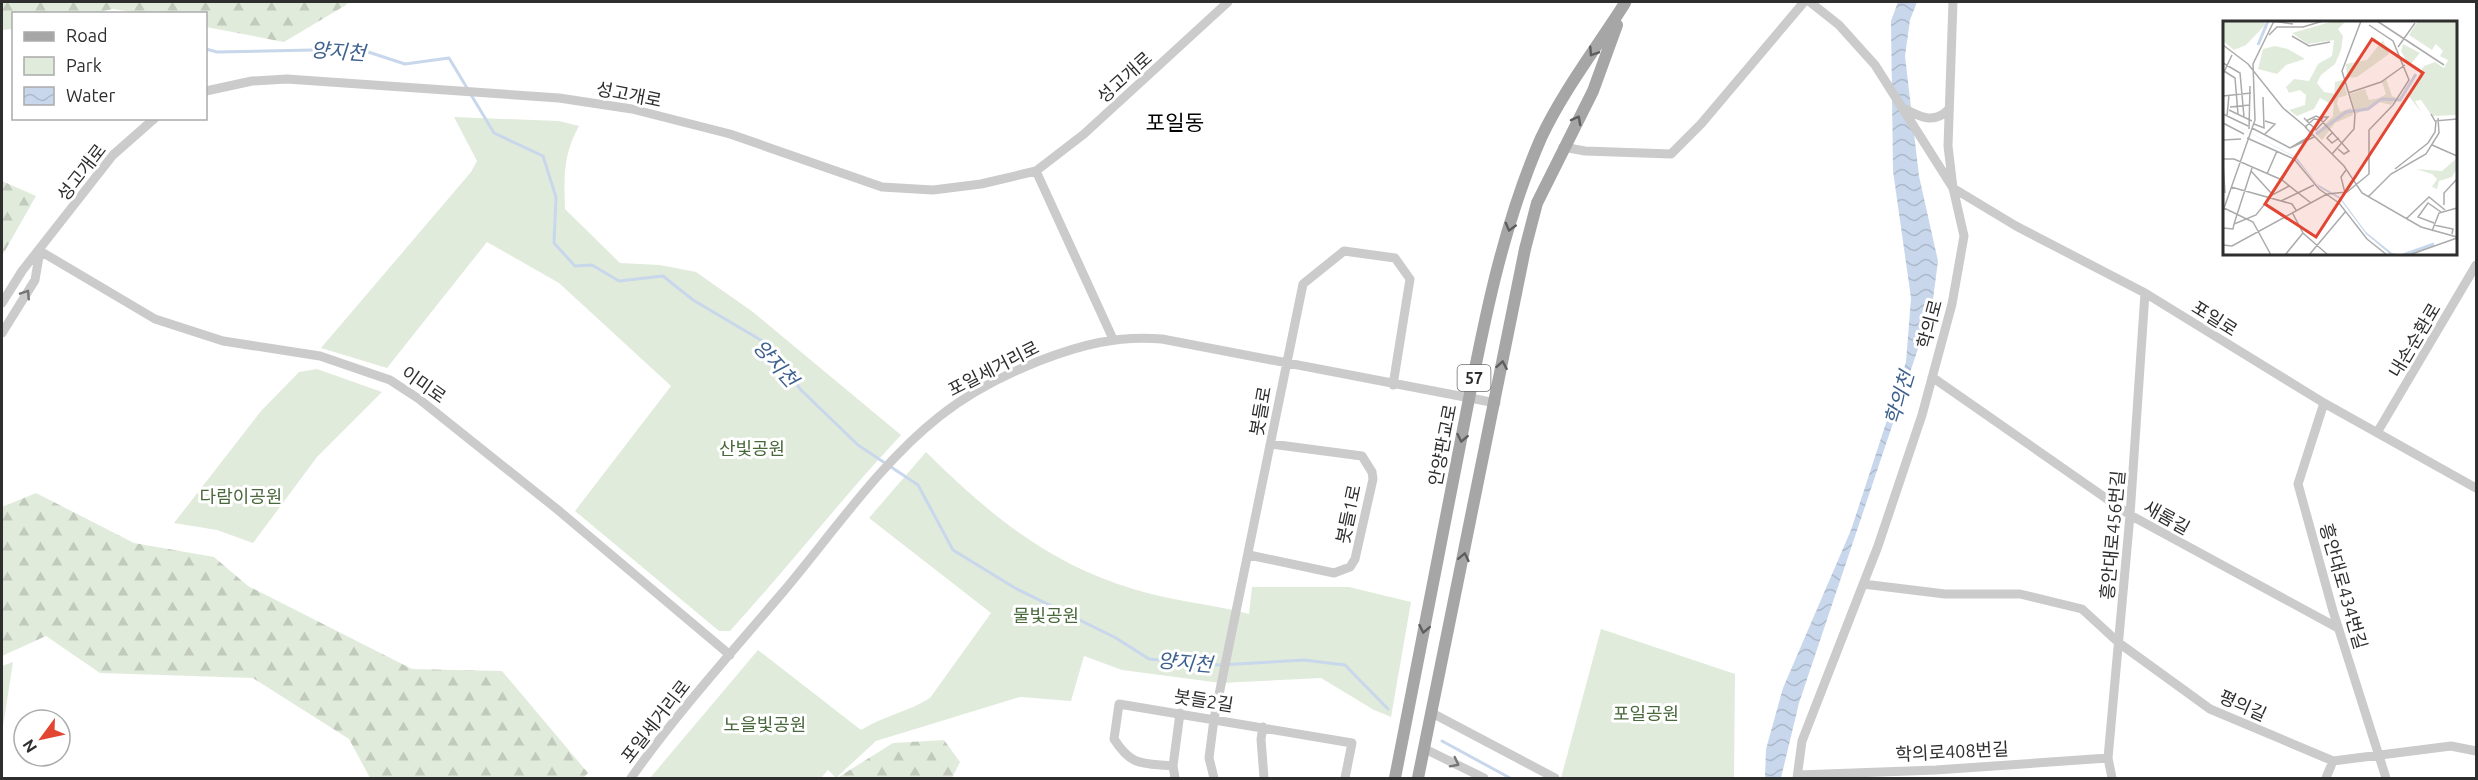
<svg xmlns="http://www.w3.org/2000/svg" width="2478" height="780" viewBox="0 0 2478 780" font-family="Ubuntu,'Noto Sans KR',sans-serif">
<defs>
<pattern id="forest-firs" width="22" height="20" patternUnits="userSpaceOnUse" patternTransform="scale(1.5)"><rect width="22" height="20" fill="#e1ebdb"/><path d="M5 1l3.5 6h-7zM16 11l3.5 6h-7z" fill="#c1cabc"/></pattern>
<pattern id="water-waves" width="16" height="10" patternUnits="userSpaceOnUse" patternTransform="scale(1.5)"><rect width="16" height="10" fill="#c8d7eb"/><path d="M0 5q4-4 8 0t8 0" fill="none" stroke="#acb9ca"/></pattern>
</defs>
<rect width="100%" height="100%" fill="#fff"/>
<path fill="url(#forest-firs)" d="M2 2H348L346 5 284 42 206 27V14L137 13 113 9 91 14H14L13 29 2 30Z
M2 181 36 196 2 256Z
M36 493 134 543 214 557 248 586 412 669 502 671 588 773 583 778H370L349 739 253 678 100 673 46 636 2 656V507Z
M944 740 960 762 952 778H837L893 743Z"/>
<path fill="#e1ebdb" d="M454 117 559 121 579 126C563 155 564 176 565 209L620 263 660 265 696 272 753 312 901 435C842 498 789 566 730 631H719L575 511 671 386 559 283 487 242 387 368 321 348 471 172 477 161Z
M317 369 382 392 317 457 253 543 217 530 174 523 261 411 299 372Z
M926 452C989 514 1047 563 1133 589 1171 601 1211 604 1249 614L1252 587H1349L1411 602 1391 717 1374 710 1321 678 1221 683 1122 670 1084 656 1071 701 1020 697 876 741 836 778 828 770 821 778H650L758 650 861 730C883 716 908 712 930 698L991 613 869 518Z
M1601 629 1735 674 1734 778H1561Z
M13 662 2 733V666Z"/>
<path fill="url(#water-waves)" d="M1898 2H1917L1910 20 1905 56 1919 176 1938 261 1932 307 1799 703 1781 778H1765L1766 749 1783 688 1851 530 1906 362 1911 298 1893 171 1891 21Z"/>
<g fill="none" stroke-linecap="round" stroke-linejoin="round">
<path stroke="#c8d7eb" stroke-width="3" d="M206 49 217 52 359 49 405 64 449 58 494 133 543 156 556 197 554 243 575 266 592 265 619 281 663 276 693 300 764 342 801 390 858 445 918 485 953 550 1015 588 1116 638 1149 659 1219 665 1304 660 1345 665 1388 709
M1442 741 1510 778"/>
<path stroke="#cbcbcb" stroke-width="9" d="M1810 2 1839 25 1875 65 1953 188 2016 226 2145 293 2324 403 2476 488
M206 91 252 81 287 79 559 98 632 109 730 134 882 187 933 190 981 184 1036 171 1084 134 1228 2
M1905 109C1920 117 1934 124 1948 110
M1563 147 1585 151 1671 154 1701 124 1804 2
M1036 171 1113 339
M40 251 155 319 223 341 320 356 390 380 419 399 558 510 730 655
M2 303 22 271 113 155 155 118
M2 333 35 280 40 251
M1932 377 2130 515 2338 628
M2324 403 2298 484 2333 611 2386 778
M2378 431 2476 265
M1249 555 1334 573 1350 567 1355 559 1373 479 1372 472 1362 456 1271 444
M1863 584 1945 594H2020L2082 609 2119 643 2210 709 2333 761 2451 746 2476 751
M1432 713 1555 778
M1263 727 1261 739 1264 778
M1425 749 1484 778
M1173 766C1142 763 1132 767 1114 739L1119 704 1352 743 1345 778
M1798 775 1936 770 2108 758
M631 778C677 713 731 653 783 592 832 534 880 463 940 416 969 393 1004 375 1039 361 1080 345 1118 335 1162 339L1496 403
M1175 778 1173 766 1180 713
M1214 778 1209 758 1214 719 1303 284 1344 251 1395 258 1410 279 1393 385
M1797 778 1802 741 1878 546 1922 415 1952 304 1964 236 1953 188 1948 146 1953 2
M2112 778 2108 758 2130 515 2145 293
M2326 778 2333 761"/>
<path stroke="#a6a6a6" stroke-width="12" d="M1395 778C1417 667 1439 556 1460 445 1480 342 1499 234 1541 138 1563 91 1597 47 1625 3
M1418 778 1525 249 1537 203 1593 91 1617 25"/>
</g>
<defs><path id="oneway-chevron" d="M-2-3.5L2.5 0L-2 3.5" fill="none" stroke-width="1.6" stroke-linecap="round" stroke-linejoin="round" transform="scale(1.5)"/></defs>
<g stroke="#5e5e5e">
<use href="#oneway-chevron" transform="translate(1593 52) rotate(123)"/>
<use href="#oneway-chevron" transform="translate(1577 120) rotate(-62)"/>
<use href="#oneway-chevron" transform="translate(1510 227) rotate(105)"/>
<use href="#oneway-chevron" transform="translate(1502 365) rotate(-80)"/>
<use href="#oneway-chevron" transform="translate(1462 438) rotate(101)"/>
<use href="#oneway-chevron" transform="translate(1464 557) rotate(-78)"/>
<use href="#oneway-chevron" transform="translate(1424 629) rotate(101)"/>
</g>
<g stroke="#757575">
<use href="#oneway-chevron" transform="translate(26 294) rotate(-57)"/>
<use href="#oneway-chevron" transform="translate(1455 763) rotate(27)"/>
</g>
<g text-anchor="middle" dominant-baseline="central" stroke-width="6" stroke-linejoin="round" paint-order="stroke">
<rect fill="#fff" stroke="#6d6d6d" stroke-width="1.5" x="1457.5" y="365" width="33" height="26" rx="4.5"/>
<g font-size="16" font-weight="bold" fill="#2e2e2e">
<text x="1474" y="378">57</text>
</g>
<g font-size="18" fill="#2e2e2e" stroke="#fff">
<text transform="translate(1124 77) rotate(-42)">성고개로</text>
<text transform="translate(629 94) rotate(11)">성고개로</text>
<text transform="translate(81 172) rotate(-52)">성고개로</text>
<text transform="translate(2215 318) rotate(32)">포일로</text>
<text transform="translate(1929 324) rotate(-75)">학의로</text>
<text transform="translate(2414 340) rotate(-59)">내손순환로</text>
<text transform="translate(993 368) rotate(-27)">포일세거리로</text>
<text transform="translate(424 384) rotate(35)">이미로</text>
<text transform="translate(1260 411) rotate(-80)">봇들로</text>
<text transform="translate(1442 445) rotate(-79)">안양판교로</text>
<text transform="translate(1348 514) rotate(-78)">봇들1로</text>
<text transform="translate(2167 517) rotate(29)">새롬길</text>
<text transform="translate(2112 535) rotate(-85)">흥안대로456번길</text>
<text transform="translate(2344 586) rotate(74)">흥안대로434번길</text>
<text transform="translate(1204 700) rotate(9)">봇들2길</text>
<text transform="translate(2243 705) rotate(24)">평의길</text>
<text transform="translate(655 721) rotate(-52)">포일세거리로</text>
<text transform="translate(1952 751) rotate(-3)">학의로408번길</text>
</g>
<g font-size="18" fill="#49683c" stroke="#fff">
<text x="752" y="448">산빛공원</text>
<text x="241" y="496">다람이공원</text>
<text x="1046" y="615">물빛공원</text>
<text x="1646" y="713">포일공원</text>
<text x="765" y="724">노을빛공원</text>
</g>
<g font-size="20" font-style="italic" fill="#3d608e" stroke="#fff">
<text transform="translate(338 51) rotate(4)">양지천</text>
<text transform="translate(776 363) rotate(48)">양지천</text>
<text transform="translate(1899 398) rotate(-73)">학의천</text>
<text transform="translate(1185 662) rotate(5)">양지천</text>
</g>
<g font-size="21" fill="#000" stroke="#fff">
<text x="1175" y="122">포일동</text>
</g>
</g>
<g transform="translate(2223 21)">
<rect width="234" height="234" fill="#fff"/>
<path d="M0 0H41L42 4 23 24 11 29 0 20ZM111 0H123L115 8 120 15 118 29 112 43 98 54 94 62 101 71 113 73 112 79 108 83 97 77 91 88 74 95 66 89 82 84 83 74 77 69 66 72 63 66 71 58 86 60 95 43 109 35 111 19 85 23 69 12ZM195 0H234V94L209 95 198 79 192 80 198 91 185 74 201 45 212 41 221 47 225 39 217 35 220 30 213 23 209 29 186 14ZM160 19 166 33 134 56 124 57 123 43 144 39ZM180 23 197 32 186 45 178 30ZM52 25 65 28 82 38 63 44 54 53 35 48 40 28ZM234 137V147L229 156 216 160 214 168 209 166 214 158 209 153 193 148 219 150Z" fill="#e1ebdb"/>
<path d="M163 58 169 75 173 77 168 84 156 81 133 93 127 73 142 68 146 79 157 77 163 73 159 61ZM120 59 124 74 115 77 114 83 117 91 128 87 130 94 112 102 99 119 93 113 110 95 112 61Z" fill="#e1ebdb"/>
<path d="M0 97 74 137 94 163 117 176 143 211 169 232 179 234H168L143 213 117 178 97 167 71 136Z" fill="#c8d7eb"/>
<path fill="none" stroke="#c8d7eb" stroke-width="3" d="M35 24 45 0M93 113 123 91 145 88 158 78 177 79 193 53M180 234 211 223"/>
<path fill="none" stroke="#ababab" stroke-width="1.5" d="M49 0 70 3M154 0 221 44M46 14 54 6H80L100 0M69 15 86 25 107 21M0 24 25 43 60 87 84 107M175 26 192 2M0 42 17 52 21 96M1 50 12 57 15 93M0 53 9 34M125 72 158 61 182 44M0 75 28 72M7 86 27 84M6 89 29 100M0 93 25 105M208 93 212 100 234 98M4 95 6 74M81 97 93 109 105 96H99M83 100 93 95 100 98M0 102 21 113M31 103 41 107 40 76M82 106 91 98 98 99 126 130 121 133 115 128M82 106 121 145 139 172 198 206 234 216M29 107 67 127M26 108 27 65M110 111 104 117 109 122 116 117M42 113 52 103 42 100M89 114 67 127 91 116M24 117 71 138 96 168 116 182 144 218 164 234M0 119 18 118M209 124 234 135M109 133 131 108 132 93 119 50 138 0M0 138H11L59 159 88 182M0 142 2 172M172 148 205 122 212 111 213 100M28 150 49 173M44 153 54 130M59 159 71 138M8 166 69 183 73 189M122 172 118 156 123 149M145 176 168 153 203 133 216 112 215 97M58 180 91 164M221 184V172L234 158M1 187 30 201 48 234M0 190 32 99 30 43 51 0M69 191 80 212 105 234M183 198 206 176 222 189M211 202 195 196 205 182 218 191M11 203 29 147M211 204 230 208 229 213M0 207 10 208 11 203 33 194 49 174 66 165M209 210 216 192 234 187M0 224 9 225 104 173 124 171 146 153V109L170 84 186 59 170 20 146 4M62 234 80 212M86 234 123 190M186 234 234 217"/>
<path fill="#e24532" fill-opacity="0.15" stroke="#e24532" stroke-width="3" d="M149 18 200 52 93 216 42 183Z"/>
<rect width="234" height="234" fill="none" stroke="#2e2e2e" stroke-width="3"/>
</g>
<rect width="2478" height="780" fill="none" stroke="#2e2e2e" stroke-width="6"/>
<rect x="12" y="12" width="195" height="108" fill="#ffffff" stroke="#ababab" stroke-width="1.5"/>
<rect x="24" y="32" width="30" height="9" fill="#a6a6a6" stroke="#ababab" stroke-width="1.5"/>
<text x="66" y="42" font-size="18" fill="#2e2e2e">Road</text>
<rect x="24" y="57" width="30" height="18" fill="#e1ebdb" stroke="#ababab" stroke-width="1.5"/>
<text x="66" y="72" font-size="18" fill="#2e2e2e">Park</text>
<rect x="24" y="87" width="30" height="18" fill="url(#water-waves)" stroke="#ababab" stroke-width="1.5"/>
<text x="66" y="102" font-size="18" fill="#2e2e2e">Water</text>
<g transform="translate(42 738) rotate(237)"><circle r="28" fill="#ffffff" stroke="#ababab" stroke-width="1.5"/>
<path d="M0-4.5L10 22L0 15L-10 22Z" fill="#e24532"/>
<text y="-9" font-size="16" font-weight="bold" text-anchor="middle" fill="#2e2e2e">N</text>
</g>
</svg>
